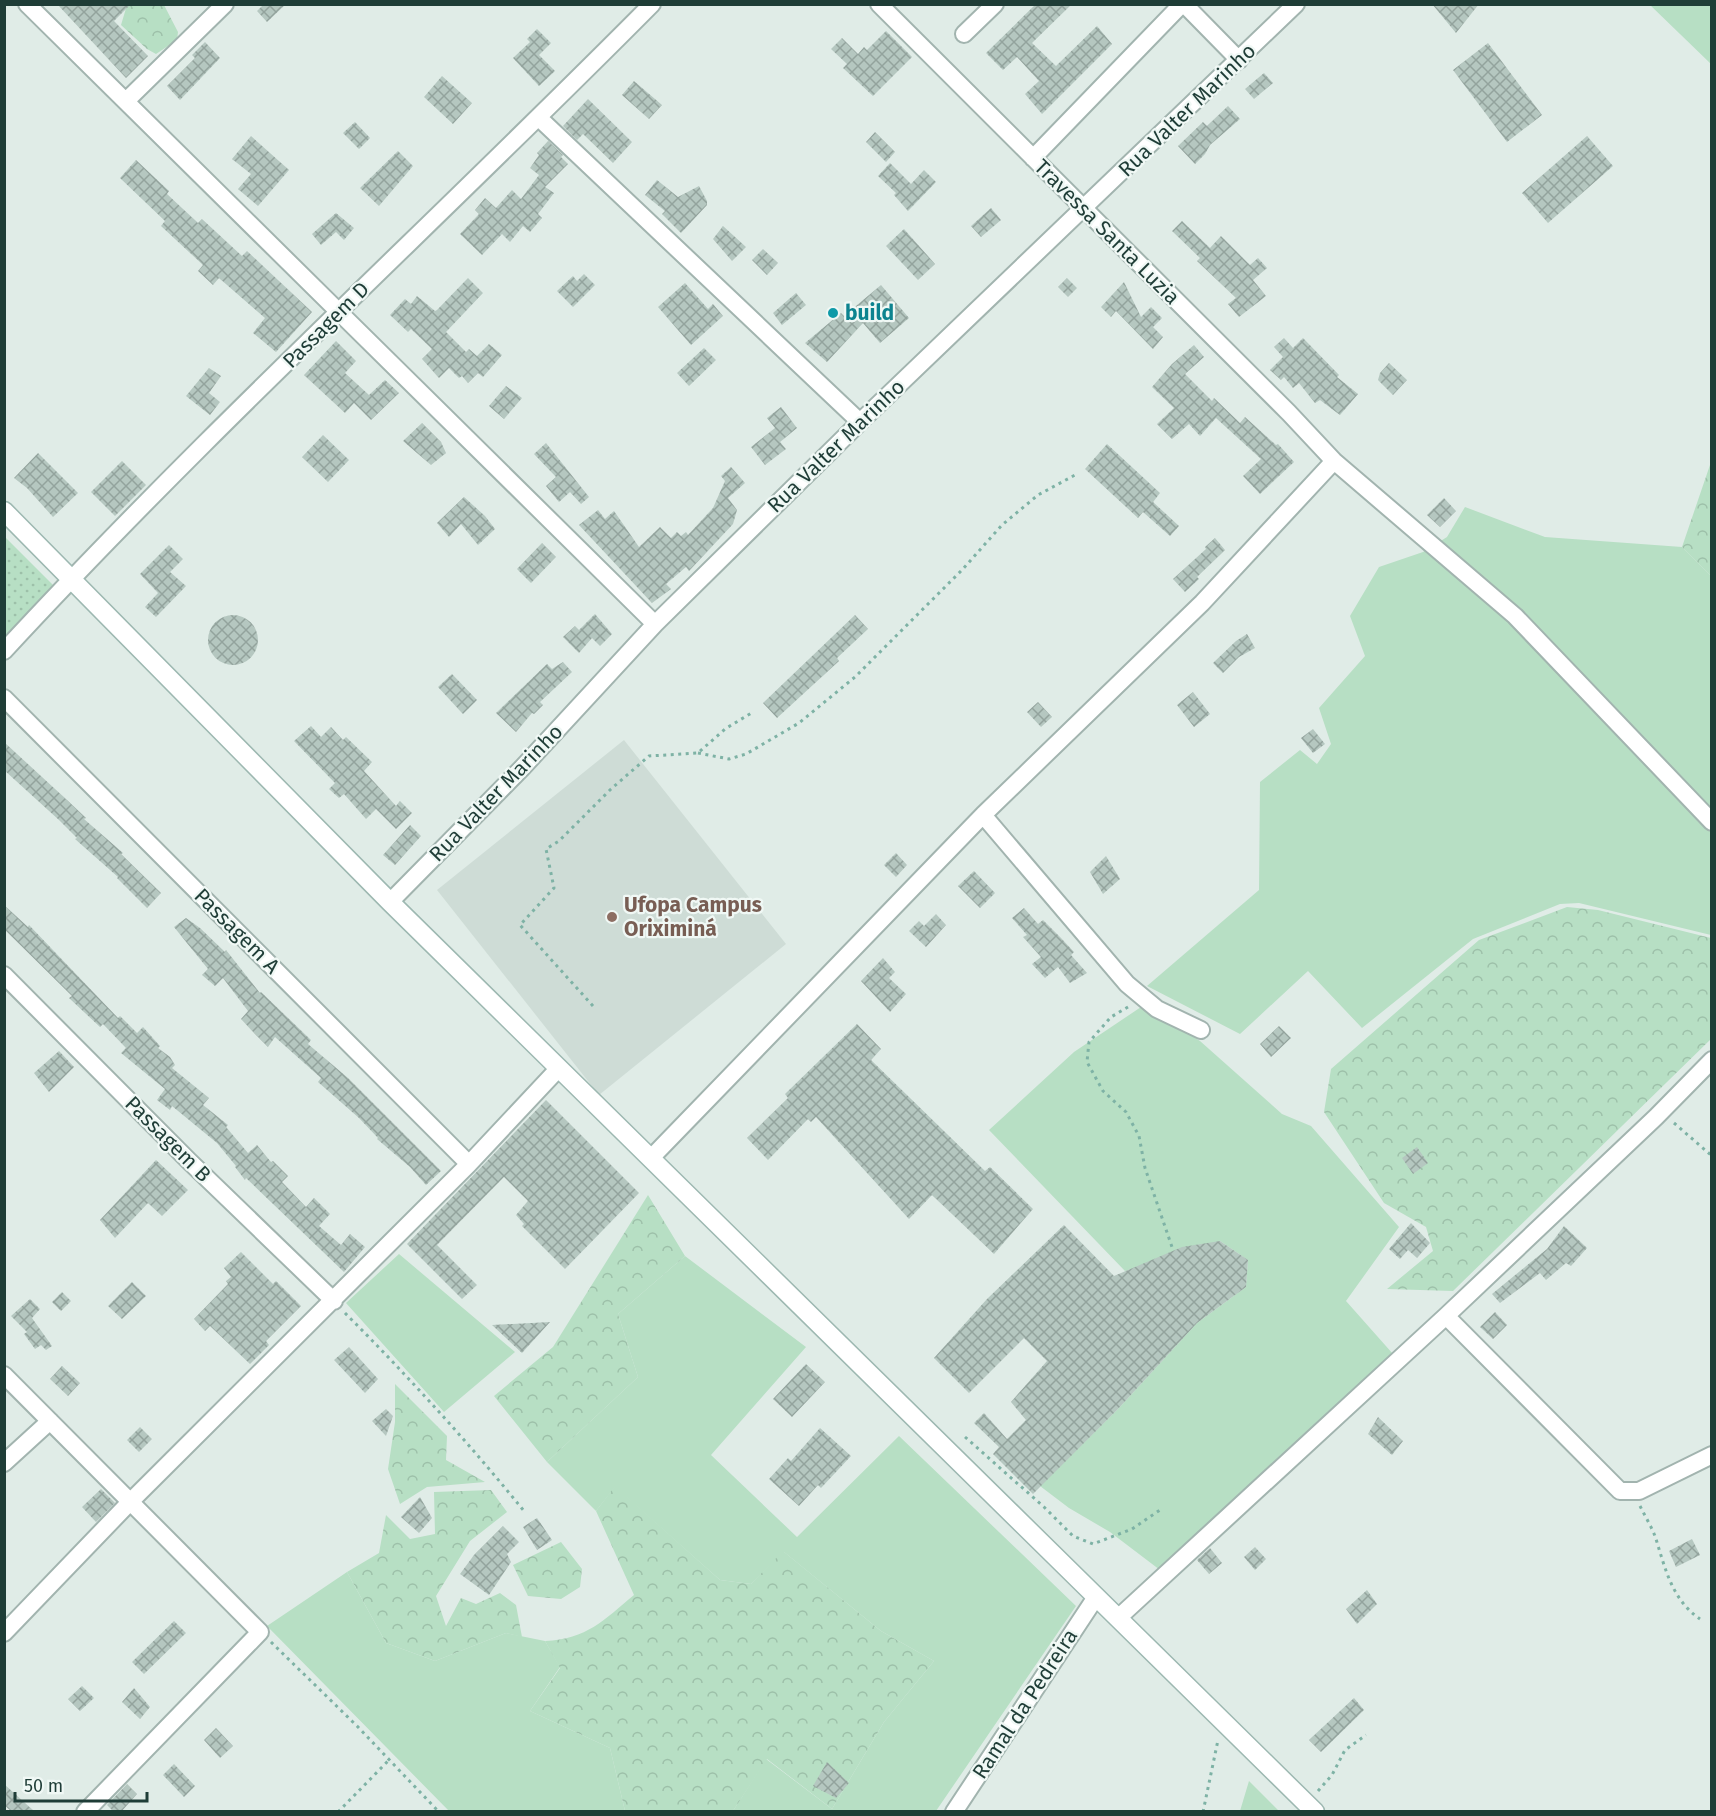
<svg xmlns="http://www.w3.org/2000/svg" width="1716" height="1816" viewBox="0 0 1716 1816" font-family="'Fira Sans',sans-serif">
<defs>
<pattern id="forest-crowns" width="20" height="18" patternUnits="userSpaceOnUse" patternTransform="scale(1.5)"><rect width="20" height="18" fill="#b7dfc4"/><path d="M2 6a3 3 0 1 1 6 0M12 15a3 3 0 1 1 6 0" fill="none" stroke="#9dc0a9"/></pattern>
<pattern id="park-dots" width="8" height="8" patternUnits="userSpaceOnUse" patternTransform="scale(1.5)"><rect width="8" height="8" fill="#b7dfc4"/><path d="M2 2h.1M6 6h.1" fill="none" stroke="#9dc0a9" stroke-width="1.8" stroke-linecap="round"/></pattern>
<pattern id="building-cross-hatch" width="8" height="8" patternUnits="userSpaceOnUse" patternTransform="scale(1.5)"><rect width="8" height="8" fill="#b5c7c0"/><path d="M0 0l8 8M0 8l8-8" fill="none" stroke="#93a39d"/></pattern>
</defs>
<rect width="100%" height="100%" fill="#e0ece7"/>
<path fill="#cedcd6" d="M624 740 786 944 599 1095 437 890Z"/>
<path fill="#b7dfc4" d="M1650 5H1711V64Z
M1465 507 1545 537 1682 547 1711 576V935L1579 903 1560 904 1473 939 1362 1028 1308 971 1240 1034 1147 986 1259 890 1260 782 1300 750 1317 764 1331 744 1319 708 1365 656 1350 616 1379 567 1423 552 1447 537Z
M1144 1005 1200 1041 1282 1114 1311 1126 1399 1227 1346 1301 1393 1354 1160 1570 1110 1532 1069 1508 1040 1486 1118 1409 1197 1323 1246 1287 1248 1260 1220 1241 1125 1271 989 1130 1074 1052Z
M399 1254 515 1352 444 1412 346 1303Z
M685 1256 806 1347 711 1455 797 1537 899 1436 1076 1606 936 1811H733L766 1759 832 1809 884 1722 934 1661 881 1631 784 1552 751 1584 720 1580 615 1487 596 1511 547 1462 638 1377 618 1314Z
M347 1572 386 1643 435 1661 506 1633 545 1641 560 1667 530 1711 610 1748 625 1811H449L267 1626Z
M1249 1781 1279 1811H1240Z"/>
<path fill="url(#forest-crowns)" d="M127 5H164L178 32 177 40 156 54 147 49 121 25Z
M1711 462V576L1682 547Z
M1567 907 1598 910 1711 938V1039L1453 1291 1387 1289 1433 1251 1426 1227 1384 1203 1324 1112 1331 1069 1479 940Z
M648 1195 685 1256 618 1314 638 1377 547 1462 494 1396 553 1347Z
M395 1384 447 1436 446 1460 485 1482 427 1487 400 1504 388 1469 395 1422Z
M615 1486 720 1580 751 1584 783 1551 881 1631 934 1661 884 1722 832 1809 767 1759 733 1811H625L610 1748 530 1711 560 1668 545 1641C587 1639 604 1620 634 1595L596 1511Z
M491 1490 507 1512 470 1541 436 1596 446 1626 461 1598 476 1604 500 1593 516 1605 522 1637 506 1633 435 1661 386 1643 347 1572 379 1553 386 1515 410 1539 435 1534 434 1492Z
M561 1542 582 1569 580 1587 561 1599 528 1596 513 1565Z"/>
<path fill="url(#park-dots)" d="M4 536 55 587 4 639Z"/>
<path fill="url(#building-cross-hatch)" d="M57 4H131L114 21 148 56 126 78Z
M264 4H286L267 22 257 11Z
M1036 4H1072L1032 43 1056 66 1097 26 1112 44 1042 114 1025 94 1039 81 1017 57 1003 70 986 53Z
M1432 4H1479L1456 33Z
M537 29 551 43 539 55 555 71 539 86 513 58 530 42 527 39Z
M886 31 912 57 873 96 843 68 847 64 831 49 842 38 858 54 864 47 867 50Z
M205 42 220 58 180 100 167 86 195 58 192 55Z
M1488 43 1542 115 1507 142 1453 70Z
M1264 73 1273 83 1254 99 1245 89Z
M442 76 472 103 453 124 424 97Z
M634 81 662 105 649 119 622 95Z
M588 99 632 142 613 163 583 134 577 140 563 126Z
M1228 106 1240 119 1210 145 1205 154 1195 164 1178 146 1203 122 1207 126Z
M355 122 370 138 359 149 343 133Z
M875 132 895 152 886 162 866 142Z
M251 136 289 170 258 206 238 189 251 174 232 159Z
M1587 136 1613 166 1548 223 1522 193Z
M548 141 563 155 561 157 568 164 545 187 554 193 538 214 542 218 530 232 523 226 510 242 502 234 482 255 460 234 479 214 475 210 485 198 496 208 512 190 521 199 539 175 530 168 539 155 537 153Z
M398 151 413 166 379 206 360 188Z
M136 160 169 191 167 194 198 223 202 219 242 256 247 251 312 312 276 352 253 333 265 318 219 278 213 285 198 271 203 265 161 226 165 221 120 178Z
M890 163 911 184 924 170 936 182 908 211 894 195 896 193 878 176Z
M657 180 678 197 699 186 707 201V205L681 233 662 214 665 211 645 195Z
M991 208 1001 220 981 237 971 226Z
M336 213 354 228 344 240 336 232 321 245 312 234Z
M1182 221 1210 248 1221 236 1250 265 1258 258 1267 268 1253 280 1266 296 1239 317 1228 304 1236 298 1197 261 1200 258 1172 231Z
M723 226 746 247 732 261 713 239Z
M904 229 935 264 918 280 886 246Z
M763 249 778 263 767 275 752 260Z
M584 274 595 285 573 307 557 291 573 276 577 281Z
M468 278 483 293 446 332 466 352 469 349 477 356 489 344 502 355 483 377 478 373 468 383 462 376 459 378 449 368 439 378 422 359 432 349 411 329 408 332 390 315 405 299 411 304 417 296 435 311 437 310Z
M1067 278 1077 288 1068 297 1058 287Z
M1124 282 1141 317 1151 307 1162 318 1153 327 1163 337 1153 349 1116 311 1111 317 1101 307Z
M685 283 708 309 713 304 723 316 691 345 658 307Z
M881 285 909 318 880 343 863 323 827 362 805 343 841 313 844 316Z
M796 293 806 305 782 325 773 313Z
M1284 338 1293 348 1303 338 1339 375 1337 377 1358 394 1340 415 1320 400 1315 403 1299 383 1293 388 1284 377 1281 380 1270 370 1283 357 1274 347Z
M336 341 356 361 345 373 369 395 385 380 399 393 371 420 354 403 345 413 304 375Z
M1194 345 1204 357 1185 374 1212 401 1214 398 1240 423 1245 417 1276 445 1278 444 1294 462 1260 494 1243 476 1261 459 1216 418 1200 436 1189 424 1172 439 1157 424 1174 408 1152 387 1172 364Z
M704 348 716 360 689 386 677 373Z
M1389 363 1407 380 1393 395 1378 380 1380 373Z
M209 368 221 376 209 393 220 402 210 415 186 396Z
M506 386 522 398 504 419 489 406Z
M781 407 797 428 780 442 786 449 765 465 751 447 775 428 767 418Z
M422 423 441 442 446 453 431 465 403 441Z
M323 435 349 460 328 482 302 457Z
M546 443 589 497 581 504 570 492 559 502 546 486 556 477 534 454Z
M1107 444 1160 493 1153 502 1179 526 1170 536 1143 512 1138 518 1085 469Z
M38 453 78 493 53 517 27 488 14 478Z
M122 461 146 485 115 516 91 492Z
M731 467 745 483 728 498 737 510 733 524 689 571 686 567 666 584 671 589 652 603 579 525 598 510 605 519 614 511 639 547 660 527 671 538 677 532 681 536 686 532 688 535 713 508 725 481 721 476Z
M464 497 485 516 495 529 478 545 461 524 449 537 437 523Z
M1444 498 1456 511 1440 527 1427 515Z
M1215 538 1225 550 1197 577 1199 579 1185 592 1173 579 1206 549 1205 547Z
M542 543 556 557 531 583 517 569Z
M169 545 183 559 170 572 186 586 156 617 145 607 158 593 140 574Z
M595 614 612 634 600 646 592 638 579 653 563 637 575 626 579 630Z
M855 615 868 629 837 658 839 661 777 718 763 703Z
M208 640a25 25 0 1 1 50 0a25 25 0 1 1-50 0Z
M1247 634 1255 648 1239 657 1223 673 1213 663 1236 641Z
M563 662 572 672 540 702 543 705 534 714 532 713 516 732 496 713 547 664 552 669Z
M452 674 477 700 463 714 438 687Z
M1193 692 1210 714 1194 727 1177 705Z
M1038 702 1052 717 1041 727 1027 712Z
M311 726 321 737 331 727 343 740 346 737 372 762 364 771 396 806 400 801 412 813 396 829 376 809 366 819 344 794 339 798 329 789 335 783 294 741Z
M1313 729 1325 744 1313 753 1301 738Z
M4 742 67 800 86 818 84 819 123 853 121 854 161 893 147 908 117 878 118 877 75 839 77 838 59 820 4 770Z
M410 825 421 836 395 865 383 855Z
M896 853 907 865 896 877 884 865Z
M1106 856 1120 879 1103 894 1090 872Z
M974 871 995 893 980 908 958 886Z
M4 905 28 927 29 925 118 1018 120 1016 137 1033 143 1027 160 1046 158 1048 170 1057 175 1065 172 1068 209 1098 203 1105 228 1125 226 1127 248 1153 257 1145 271 1162 273 1161 288 1176 282 1182 306 1207 314 1198 330 1214 319 1226 341 1245 350 1234 365 1247 344 1272 246 1178 245 1180 235 1167 236 1166 217 1143 172 1106 170 1110 157 1100 165 1089 121 1053 126 1048 103 1024 100 1027 69 998 72 996 4 929Z
M1024 908 1038 924 1043 920 1061 938 1074 952 1071 955 1087 973 1070 983 1058 967 1045 978 1032 964 1041 957 1023 937 1027 935 1012 918Z
M936 914 946 925 926 947 909 931 919 921 924 926Z
M186 918 200 928 225 952 226 950 260 993 261 992 311 1040 308 1044 348 1078 441 1171 426 1185 410 1167 377 1139 378 1138 359 1118 318 1082 321 1078 275 1037 268 1047 255 1034 241 1019 248 1011 223 978 215 986 202 975 208 969 174 927Z
M883 958 895 972 889 978 906 994 890 1012 861 981Z
M857 1024 881 1049 871 1060 985 1171 990 1167 1033 1209 994 1254 932 1195 909 1219 816 1117 811 1122 808 1119 768 1160 747 1138 788 1098 785 1094Z
M1279 1026 1291 1038 1271 1057 1260 1044Z
M59 1051 74 1067 49 1092 34 1073Z
M546 1100 639 1193 565 1269 522 1226 524 1224 516 1215 528 1201 504 1177 437 1245 477 1285 462 1299 407 1244Z
M1417 1147 1428 1163 1413 1174 1402 1158Z
M156 1160 188 1190 162 1216 148 1203 115 1238 100 1220Z
M1411 1223 1430 1243 1417 1258 1408 1250 1400 1259 1389 1249Z
M1064 1225 1114 1276 1182 1247 1220 1241 1248 1260 1246 1287 1197 1323 1118 1409 1033 1494 993 1454 999 1447 974 1423 984 1413 1007 1439 1026 1420 1011 1402 1047 1361 1024 1338 969 1393 934 1358 987 1299Z
M1564 1226 1587 1248 1571 1266 1566 1263 1546 1280 1540 1273 1500 1303 1492 1294 1547 1249Z
M241 1252 273 1284 276 1281 301 1306 266 1341 269 1345 250 1364 210 1326 205 1331 194 1319 228 1284 226 1281 231 1277 224 1268Z
M132 1282 146 1296 122 1319 108 1306Z
M62 1292 71 1301 61 1311 52 1302Z
M30 1299 40 1309 32 1318 52 1346 46 1350 41 1345 35 1349 24 1334 27 1332 11 1316Z
M1495 1312 1507 1325 1493 1339 1480 1327Z
M550 1322 522 1353 492 1325Z
M349 1347 378 1379 365 1393 334 1360Z
M806 1364 825 1382 792 1417 773 1399Z
M62 1366 80 1383 68 1396 50 1379Z
M386 1409 393 1416 386 1436 372 1421Z
M1378 1417 1403 1441 1392 1455 1368 1434Z
M140 1427 152 1439 139 1452 127 1440Z
M820 1428 851 1456 821 1488 818 1485 799 1506 769 1479 788 1458 791 1461Z
M101 1489 115 1503 96 1522 82 1507Z
M420 1497 432 1518 419 1533 401 1517Z
M537 1518 552 1540 537 1550 523 1527Z
M503 1526 519 1542 507 1554 511 1562 489 1595 460 1574 474 1555Z
M1692 1539 1700 1555 1676 1567 1669 1551Z
M1255 1547 1266 1559 1255 1570 1244 1557Z
M1210 1548 1222 1563 1209 1574 1197 1560Z
M1367 1590 1377 1604 1357 1624 1346 1609Z
M174 1621 186 1633 144 1674 132 1662Z
M82 1686 94 1698 80 1711 68 1699Z
M134 1688 150 1707 140 1719 122 1702Z
M1354 1698 1364 1710 1321 1752 1309 1740Z
M216 1728 233 1746 220 1758 204 1740Z
M827 1762 849 1783 836 1798 813 1786Z
M174 1764 195 1786 184 1797 163 1775Z
M4 1784 35 1812H12L4 1805Z
M127 1784 137 1794 121 1812H114L107 1805Z"/>
<g fill="none" stroke-linecap="round" stroke-linejoin="round">
<defs>
<path id="street" d="M27 4C237 210 445 418 655 624
M879 4 1289 413 1334 461 1515 616 1712 822
M1184 4 1239 60
M964 34 995 4
M126 101 225 4
M539 118 860 422
M1033 158 1182 4
M4 651C211 427 437 221 652 4
M4 698 469 1164
M983 815 1127 984 1157 1009 1201 1030
M390 902 522 768 655 624 860 422 1296 4
M4 975 189 1161 334 1301
M651 1158 983 815 1202 603 1334 461
M1446 1316 1620 1491H1639L1712 1455
M4 1375 260 1632 85 1812
M4 1463 50 1421
M1118 1618 1446 1316 1656 1117 1712 1060
M4 1633 130 1502 469 1164 559 1068
M954 1812 1096 1597"/>
<path id="secondary" d="M4 511 390 902 1315 1812"/>
</defs>
<use href="#street" stroke="#a2b4af" stroke-width="20"/>
<use href="#secondary" stroke="#9db8b1" stroke-width="21"/>
<path stroke="#7eb2a5" stroke-width="3" stroke-dasharray="3 4.5" stroke-linecap="butt" d="M698 753 729 759 746 754 799 723 855 677 962 570 1002 525 1038 495 1075 475
M593 1006 520 925 554 888 546 849 559 841 611 789 649 756 698 753 725 729 753 712
M1128 1007 1111 1017 1089 1042 1087 1062 1103 1091 1126 1112 1139 1136 1145 1168 1173 1250
M1674 1123 1712 1156
M345 1313C408 1376 468 1442 524 1511
M965 1437 1044 1507 1073 1536 1093 1544 1132 1529 1160 1510
M1640 1506C1645 1516 1651 1526 1655 1536 1665 1567 1671 1599 1700 1619
M271 1642 358 1727 439 1812
M1318 1791 1332 1775 1345 1750 1366 1735
M338 1812 389 1760
M1203 1812 1218 1740"/>
<use href="#street" stroke="#fff" stroke-width="16"/>
<use href="#secondary" stroke="#fff" stroke-width="18"/>
</g>
<circle fill="#0f9aa8" stroke="#f0f8f5" stroke-width="2" cx="833" cy="313" r="6"/>
<circle fill="#8d6e63" stroke="#f0f8f5" stroke-width="2" cx="612" cy="917" r="6"/>
<g text-anchor="middle" dominant-baseline="central" stroke-width="4.5" stroke-linejoin="round" paint-order="stroke">
<g font-size="21" fill="#1f3d37" stroke="#f0f8f5">
<text transform="translate(1187 110) rotate(-44)">Rua Valter Marinho</text>
<text transform="translate(1107 232) rotate(45)">Travessa Santa Luzia</text>
<text transform="translate(326 325) rotate(-45)">Passagem D</text>
<text transform="translate(836 446) rotate(-44)">Rua Valter Marinho</text>
<text transform="translate(496 793) rotate(-46)">Rua Valter Marinho</text>
<text transform="translate(237 931) rotate(45)">Passagem A</text>
<text transform="translate(168 1139) rotate(45)">Passagem B</text>
<text transform="translate(1025 1704) rotate(-57)">Ramal da Pedreira</text>
</g>
<g font-size="21" font-weight="bold" fill="#0d838f" stroke="#f0f8f5" text-anchor="start">
<text x="845" y="313">build</text>
</g>
<g font-size="21" font-weight="bold" fill="#785e54" stroke="#f0f8f5" text-anchor="start">
<text x="624" y="905">Ufopa Campus<tspan x="624" dy="24">Oriximiná</tspan></text>
</g>
</g>
<rect width="1716" height="1816" fill="none" stroke="#1f3d37" stroke-width="12"/>
<path d="M15 1792v9h132v-9" fill="none" stroke="#1f3d37" stroke-width="3"/>
<text x="24" y="1792" font-size="18" fill="#1f3d37" stroke="#f0f8f5" stroke-width="4.5" paint-order="stroke">50 m</text>
</svg>
